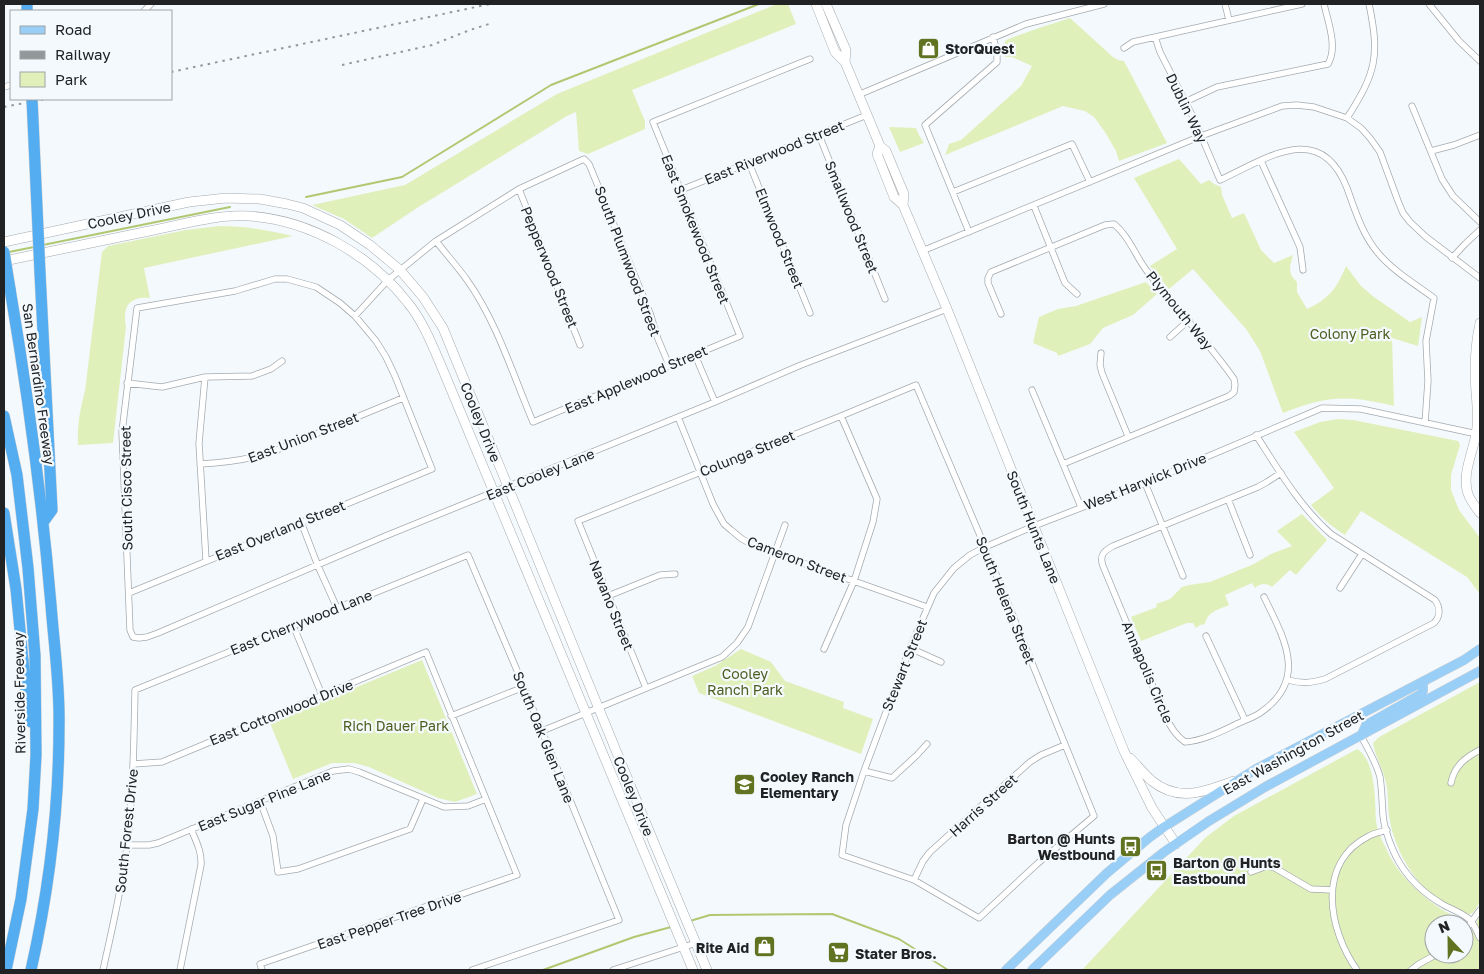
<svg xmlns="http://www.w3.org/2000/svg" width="1484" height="974" viewBox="0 0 1484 974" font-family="'Golos Text',sans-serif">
<rect width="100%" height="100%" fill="#f3f9fd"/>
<path fill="#e0f0ba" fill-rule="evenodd" d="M777 4H788L796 24 632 90 645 121V129L588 154 579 151 576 112 567 116 417 208 372 238 344 219 312 205 405 185 557 94Z
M1070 18 1113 57 1118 60 1124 61 1167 143 1119 161 1116 151 1105 132 1094 117 1085 111 1063 106 945 155 949 144 961 140 1021 86 1032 66 1012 57H1005L1003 46 1006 40 1033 30Z
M889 127 916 128 919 135 924 143 900 152Z
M1179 159 1201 184 1209 180 1214 184 1221 187 1222 195 1232 218 1244 213 1261 250 1274 263 1293 255C1290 266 1287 273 1297 282V292L1307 309C1329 299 1337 288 1346 266L1361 286 1374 297 1410 322 1422 317 1418 346 1392 338 1394 406C1348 395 1328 395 1283 413L1260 351 1246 329 1193 269 1169 289 1150 266 1177 249 1134 178Z
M220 226C245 226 268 230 293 236L144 268 150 298C129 296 122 307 126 327L113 443 78 445C77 426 80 409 85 391L102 252 108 246 186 230Z
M1146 282 1157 294 1133 315 1103 328 1090 344 1058 356 1057 353 1033 343 1039 317 1058 309 1076 306Z
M1338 419 1353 420 1458 441 1460 445 1451 475V490L1459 510 1480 538V594L1467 577 1361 511 1345 535C1331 526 1321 518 1311 505L1334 488 1294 432 1320 422Z
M1302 514 1327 540 1296 575 1290 570 1272 587C1266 583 1261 583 1255 588L1252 583 1225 595 1229 605C1218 610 1208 611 1205 624L1200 625 1196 628 1193 623H1187L1141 641 1131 617 1157 607 1156 604 1170 599 1182 587 1189 585 1210 582 1254 564 1271 554 1292 546 1277 531Z
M741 649 771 662 785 681 844 702 843 708 873 719 861 754 699 693 692 676 715 666Z
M422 660 477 794 455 802 438 798 369 767 354 763H332L293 779 270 723Z
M1480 682V902L1473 913 1467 915C1453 907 1437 899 1425 888 1408 872 1394 844 1390 821 1387 808 1389 795 1386 783 1383 769 1375 756 1373 743L1379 737Z
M1357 749C1376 760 1375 801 1376 821 1377 829 1381 839 1385 846 1396 873 1417 892 1441 909 1447 913 1455 916 1461 920 1465 923 1468 928 1471 932L1480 916V970H1082L1205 838 1234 816ZM1434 924H1464V954H1434Z"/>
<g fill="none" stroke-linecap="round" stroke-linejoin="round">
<path stroke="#b1c871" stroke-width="2" d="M306 197 402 177 551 85 759 4
M43 245 230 207
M9 252 34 247
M690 921 710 915 832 914 899 939 948 970
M543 970 634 937 671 927"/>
<defs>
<path id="street" d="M1225 4 1229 20
M1429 4 1459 41 1480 61
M144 11 151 4
M1155 37 1160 52 1194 119 1220 180C1266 159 1320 119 1347 188 1355 210 1362 234 1378 253 1393 271 1415 284 1434 298L1426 341 1428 381 1425 423
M1124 48 1133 42 1302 4
M4 87 11 85
M858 95 1026 24 1104 4
M1185 102 1217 87 1328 64C1338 47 1328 22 1324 4
M1412 106 1442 179 1453 196 1480 222
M1347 118C1376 73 1380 56 1369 4
M819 135 885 299
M1431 151 1454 145 1480 135
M1261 161 1300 247 1303 270
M749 163 810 313
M519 189 580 345
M681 190 867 115
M953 192 1072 144 1090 182
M1034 206 1065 283 1077 294
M969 232 925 125 997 62V52L993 37
M436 241C446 254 457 266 467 280 497 322 513 375 533 422L740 336 653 122 810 59
M922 251 1201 136 1266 112 1282 106 1297 105 1314 107 1347 118 1361 128 1370 138 1380 152 1398 201 1403 213 1410 222 1426 237 1480 278
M1452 258 1465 244 1480 230
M1001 314 988 283V278L991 272 1105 225 1114 224C1129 236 1136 257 1147 271 1176 308 1207 341 1234 379L1235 385 1234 392 1229 396 1063 464
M355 316 388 280 436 241 519 189 584 159 589 164 650 313 658 339 669 365
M1170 337 1189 320
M1101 353 1100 365 1102 373 1128 436
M695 355 715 402
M205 377 199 443 206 560
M127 383 162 387 205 377 252 376 271 369 282 361
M1032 390 1081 507
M678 417 713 504 719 515 724 524 731 530 742 539 755 546 927 607
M1256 435C1278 469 1300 507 1331 534L1435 600C1440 607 1441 616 1434 623L1325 679C1311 683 1302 684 1288 680
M200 464C223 463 244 460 267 454L403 398
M1145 483 1183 576
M1228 499 1250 555
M301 522 318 566 337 608
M1340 588 1362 554
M129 593 432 469 395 376 386 357 376 341 355 316 340 303 316 287 287 279H275L235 291 137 308 122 432 130 630 133 637 139 638 147 637 158 633 383 537 715 402 801 365 947 309
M608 596 660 575 675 574
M1264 597C1284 638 1309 680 1260 713 1254 717 1246 720 1239 723 1222 731 1203 741 1185 742 1176 736 1171 727 1166 718L1103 566C1099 555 1104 551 1113 546L1258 487 1267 482 1281 473
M293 625 322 695
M1206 636 1245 720
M910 648 941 662
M824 649 854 581 873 522 877 499 841 416
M646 688 578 521 841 416 916 385 985 547 1094 816 1037 864 979 918 914 880 842 855 846 825 864 771 910 648 934 593 954 568 970 555 985 547 1034 526 1145 483 1322 408 1361 409 1477 434
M451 716 524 687
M542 731 722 657 737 643 748 627 785 525
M1361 736C1368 749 1376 762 1380 777 1382 790 1382 802 1383 815 1384 829 1392 850 1399 862 1409 879 1425 894 1442 904 1450 909 1461 912 1469 919 1474 923 1477 932 1480 938
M133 764 162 762 426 652 517 875 260 964 262 970
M864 771 892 778 917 755 927 744
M1451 783C1454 766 1466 757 1480 750
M260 801 273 836 278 872 298 869 410 829 423 799
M127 845H149L158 843 333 771 349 769 359 772 444 807 468 806 486 799
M1251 872 1267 866 1275 868 1311 889 1332 890
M914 880 923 861 930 852 1030 762 1041 755 1065 745
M1464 932 1480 910
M103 970C112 929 122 888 127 846 133 795 134 742 135 690L468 555 524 687 619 920 472 970
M180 970 201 865C202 852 196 841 191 829
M613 970 696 943
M1357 970C1329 931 1315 863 1369 836 1374 833 1381 832 1387 830
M1411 970 1419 964 1437 954"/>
<path id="secondary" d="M816 4 835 52 845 62 880 146 886 151 904 194 903 205 947 309 1124 751 1152 808 1176 844
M826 4 846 50 845 62
M880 146 877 154 894 197 903 205
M4 242 189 202 226 198 260 199 287 204 303 208 340 225 370 245 400 270 423 297 443 328 642 814 707 970
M4 261C52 251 100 241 149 231 181 225 216 214 249 216 310 220 371 255 408 303 422 320 431 342 440 363L693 970
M1480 323C1475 346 1474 368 1476 392 1477 406 1479 420 1476 434 1473 452 1463 471 1467 490 1468 498 1475 506 1480 513
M1130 758C1137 765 1144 774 1152 781 1179 803 1206 791 1234 781"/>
<path id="primary" d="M1361 736 1366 725 1421 694 1423 691V682
M1006 970 1107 873 1150 837 1164 827 1256 769 1464 660 1480 649
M1032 970 1110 895 1164 852 1209 821 1265 787 1480 671"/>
<path id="highway" d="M27 4V11
M40 273 52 510 44 521
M10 289C28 395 42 499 51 605 54 645 60 686 59 726 59 808 49 890 31 970
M4 416 17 475 28 568 35 656 36 755 33 809 21 899 6 970
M4 513 16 589 27 701 31 722"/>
</defs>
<use href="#street" stroke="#a5aaae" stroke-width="7"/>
<use href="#secondary" stroke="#a5aaae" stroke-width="10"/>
<use href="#primary" stroke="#d2d3d3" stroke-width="10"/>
<use href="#highway" stroke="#d2d3d3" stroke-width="12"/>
<use href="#street" stroke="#fff" stroke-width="5.5"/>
<use href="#secondary" stroke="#fff" stroke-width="9"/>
<use href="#primary" stroke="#99cef7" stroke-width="9"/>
<use href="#highway" stroke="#55adf1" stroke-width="11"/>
<path stroke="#93979a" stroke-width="2" stroke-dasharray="2.5 5" stroke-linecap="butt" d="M342 65 432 45 470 30 492 23
M171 72 490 4
M4 107 45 99"/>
<defs>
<path id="highway-bridge" d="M32 99 40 273
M4 252 10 289"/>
</defs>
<use href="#highway-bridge" stroke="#d2d3d3" stroke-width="12" stroke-linecap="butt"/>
<use href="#highway-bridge" stroke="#55adf1" stroke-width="11"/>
</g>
<defs>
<symbol id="shop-square" viewBox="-11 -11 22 22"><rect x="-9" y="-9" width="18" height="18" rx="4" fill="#617321" stroke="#f3f9fd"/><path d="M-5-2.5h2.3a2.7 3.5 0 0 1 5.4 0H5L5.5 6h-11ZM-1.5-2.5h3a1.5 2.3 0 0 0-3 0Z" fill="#fff"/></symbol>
<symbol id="school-square" viewBox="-11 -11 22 22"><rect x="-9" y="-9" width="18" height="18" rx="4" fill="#617321" stroke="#f3f9fd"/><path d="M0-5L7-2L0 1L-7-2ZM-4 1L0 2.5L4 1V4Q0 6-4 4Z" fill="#fff"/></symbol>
<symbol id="bus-square" viewBox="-11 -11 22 22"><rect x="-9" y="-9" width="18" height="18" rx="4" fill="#617321" stroke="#f3f9fd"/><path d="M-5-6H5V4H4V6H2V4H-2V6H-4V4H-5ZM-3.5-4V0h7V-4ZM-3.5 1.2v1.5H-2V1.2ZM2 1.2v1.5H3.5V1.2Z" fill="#fff"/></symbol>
<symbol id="supermarket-square" viewBox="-11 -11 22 22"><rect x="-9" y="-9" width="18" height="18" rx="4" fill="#617321" stroke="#f3f9fd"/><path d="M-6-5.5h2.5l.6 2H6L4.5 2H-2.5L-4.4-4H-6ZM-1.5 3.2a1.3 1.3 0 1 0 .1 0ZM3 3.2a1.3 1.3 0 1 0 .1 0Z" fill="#fff"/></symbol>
</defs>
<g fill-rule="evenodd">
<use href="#shop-square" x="916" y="36" width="25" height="25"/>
<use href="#school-square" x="732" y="772" width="25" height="25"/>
<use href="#bus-square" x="1118" y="834" width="25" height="25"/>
<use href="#bus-square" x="1144" y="858" width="25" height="25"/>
<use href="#shop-square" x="752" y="934" width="25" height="25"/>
<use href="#supermarket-square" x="826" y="940" width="25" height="25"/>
</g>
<g text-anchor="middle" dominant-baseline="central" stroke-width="4.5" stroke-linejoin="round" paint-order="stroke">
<g font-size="14" font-weight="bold" fill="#202224" stroke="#f3f9fd" text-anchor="start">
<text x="945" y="48">StorQuest</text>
<text x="760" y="776">Cooley Ranch<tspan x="760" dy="16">Elementary</tspan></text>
<text x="1115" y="838" text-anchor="end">Barton @ Hunts<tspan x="1115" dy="16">Westbound</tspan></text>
<text x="1173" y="862">Barton @ Hunts<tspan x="1173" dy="16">Eastbound</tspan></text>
<text x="749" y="947" text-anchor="end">Rite Aid</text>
<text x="855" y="953">Stater Bros.</text>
</g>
<g font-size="14" fill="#202224" stroke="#f3f9fd">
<text transform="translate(1187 108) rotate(64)">Dublin Way</text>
<text transform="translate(774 152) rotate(-22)">East Riverwood Street</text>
<text transform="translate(129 215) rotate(-12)">Cooley Drive</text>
<text transform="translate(852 217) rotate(68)">Smallwood Street</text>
<text transform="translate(696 229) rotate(68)">East Smokewood Street</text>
<text transform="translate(780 238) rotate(68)">Elmwood Street</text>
<text transform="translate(628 261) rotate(69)">South Plumwood Street</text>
<text transform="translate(550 267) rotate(68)">Pepperwood Street</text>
<text transform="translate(1180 310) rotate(51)">Plymouth Way</text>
<text transform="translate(636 379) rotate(-23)">East Applewood Street</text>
<text transform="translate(39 384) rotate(82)">San Bernardino Freeway</text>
<text transform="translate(481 422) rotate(68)">Cooley Drive</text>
<text transform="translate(303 437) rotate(-21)">East Union Street</text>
<text transform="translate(747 453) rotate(-22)">Colunga Street</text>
<text transform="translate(540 474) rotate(-22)">East Cooley Lane</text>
<text transform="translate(1145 481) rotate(-22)">West Harwick Drive</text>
<text transform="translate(126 488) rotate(-91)">South Cisco Street</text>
<text transform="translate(1034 527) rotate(68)">South Hunts Lane</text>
<text transform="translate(280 530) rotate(-22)">East Overland Street</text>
<text transform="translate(797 559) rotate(21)">Cameron Street</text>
<text transform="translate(1006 600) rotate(68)">South Helena Street</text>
<text transform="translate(612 605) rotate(68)">Navano Street</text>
<text transform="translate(301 622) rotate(-22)">East Cherrywood Lane</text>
<text transform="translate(904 665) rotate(-68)">Stewart Street</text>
<text transform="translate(1148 672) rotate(67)">Annapolis Circle</text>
<text transform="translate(19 693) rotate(-91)">Riverside Freeway</text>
<text transform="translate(281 712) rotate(-22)">East Cottonwood Drive</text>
<text transform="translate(544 737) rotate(68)">South Oak Glen Lane</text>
<text transform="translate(1293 752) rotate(-29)">East Washington Street</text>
<text transform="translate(634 796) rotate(68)">Cooley Drive</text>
<text transform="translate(264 800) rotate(-22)">East Sugar Pine Lane</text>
<text transform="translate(983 805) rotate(-42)">Harris Street</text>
<text transform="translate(126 831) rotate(-84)">South Forest Drive</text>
<text transform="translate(389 920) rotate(-19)">East Pepper Tree Drive</text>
</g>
<g font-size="14" fill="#4e5c1f" stroke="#f3f9fd">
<text x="1350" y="333">Colony Park</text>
<text x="745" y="673">Cooley<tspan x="745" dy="16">Ranch Park</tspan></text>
<text x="396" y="725">Rich Dauer Park</text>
</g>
</g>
<rect width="1484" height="974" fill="none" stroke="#202224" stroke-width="10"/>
<rect x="10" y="10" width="162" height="90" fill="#f3f9fd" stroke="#9fa3a6"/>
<rect x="20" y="26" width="25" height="8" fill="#99cef7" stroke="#9fa3a6"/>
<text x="55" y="35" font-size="15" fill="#202224">Road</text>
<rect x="20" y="51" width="25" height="8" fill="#93979a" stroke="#9fa3a6"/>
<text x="55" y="60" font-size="15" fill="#202224">Railway</text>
<rect x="20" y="72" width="25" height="15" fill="#e0f0ba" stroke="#9fa3a6"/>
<text x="55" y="85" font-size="15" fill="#202224">Park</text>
<g transform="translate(1449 939) rotate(338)"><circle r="24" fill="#f3f9fd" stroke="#9fa3a6"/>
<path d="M0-4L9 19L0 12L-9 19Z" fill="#617321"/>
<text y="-8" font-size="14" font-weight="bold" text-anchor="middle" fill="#202224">N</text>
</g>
</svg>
